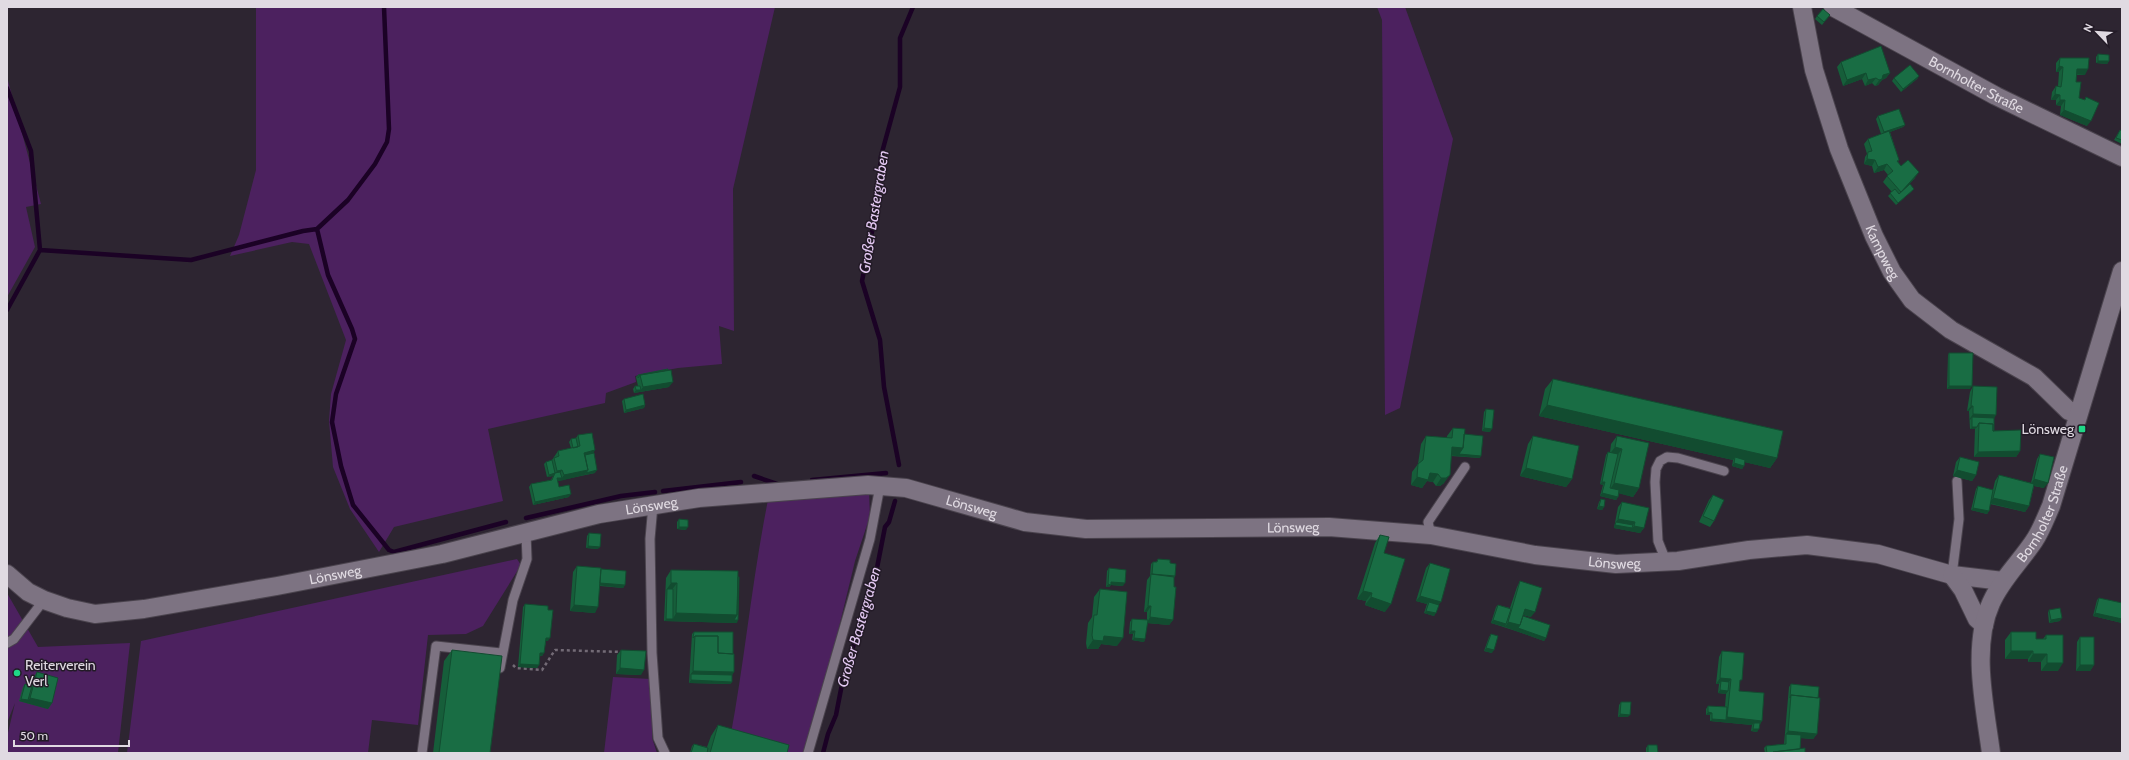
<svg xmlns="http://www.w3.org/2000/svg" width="2129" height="760" viewBox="0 0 2129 760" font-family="Cabin,sans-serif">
<rect width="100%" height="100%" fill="#2d2531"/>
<path fill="#4c215f" d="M256 7H775L733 189 734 331 719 326 722 364 678 368 635 376 636 382 606 393 605 403 488 429 503 501 394 527 379 552 350 509 333 467 329 421 331 394 346 340 309 244 292 242 230 256 239 235 256 170Z
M1377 7H1405L1453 139 1400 408 1385 415 1382 20Z
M7 77 41 204 26 207 35 247 7 297Z
M869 491 870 516 855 561 832 656 804 753H780L730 739C745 659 752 579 768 500Z
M517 559 521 565 483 626 466 634 428 635 418 725 372 720 368 753H127L141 641Z
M7 593 38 647 130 643 118 753H7V737L15 703 7 723Z
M613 677 651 679 654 716 652 738 657 753H604Z"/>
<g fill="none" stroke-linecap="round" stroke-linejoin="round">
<path stroke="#1b0225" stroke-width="4.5" d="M7 88 31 151 40 250 7 310
M317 229 328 275 352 329 355 339 336 394 332 422 341 466 353 505 389 550 394 552 506 522
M40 250 191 260 303 231 317 229 348 200 375 164 387 142 389 129 384 7
M899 465 884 387 880 340 862 281 878 202 881 156 900 87V38L913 7
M754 476 777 484
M812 480 886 473
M663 491 741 482
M526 518 621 496 655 492
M823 753 828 734 836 715 843 679 876 573 885 527 889 522 895 501"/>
<defs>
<path id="lane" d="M653 505 650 539 652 653 658 738 665 753
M1431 535 1428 522 1465 467
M1666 561 1658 541 1655 482 1656 469 1660 461 1667 457 1678 458 1724 471
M1952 575 1959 519 1957 481
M7 643 14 639 44 600
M500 668 513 600 527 559 526 533
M422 753 436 646 501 653
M808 753 870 539 880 486"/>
<g id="street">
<path id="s1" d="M1802 7 1814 70 1839 149 1874 236 1892 272 1912 300 1951 330 2034 377 2069 411 2078 414"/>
<path id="s2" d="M1833 7 1996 96 2122 157"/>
<path id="s3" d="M7 574 28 592 44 600 67 608 95 614 144 609 277 586 442 554 599 514 699 498 868 485 906 488 1025 522 1086 529 1329 527 1431 535 1535 555 1616 564 1678 561 1749 550 1807 545 1878 554 1952 575 2003 581"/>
<path d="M1952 575 1963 590 1977 619 1984 625"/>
<path id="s4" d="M1991 753C1985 707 1971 647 1991 603 2001 580 2020 562 2034 541 2041 531 2046 517 2051 506L2122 271"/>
</g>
</defs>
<use href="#lane" stroke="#4a434d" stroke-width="11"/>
<use href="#street" stroke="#4a434d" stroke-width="20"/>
<path stroke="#736b76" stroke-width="2.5" stroke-dasharray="3 3" stroke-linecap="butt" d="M513 665 516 668 542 670 555 650 623 652"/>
<use href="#lane" stroke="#7d7382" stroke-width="9"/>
<use href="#street" stroke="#7d7382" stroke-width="18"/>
</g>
<path fill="#165e3a" d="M1830 15 1822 25 1815 19 1817 16Z
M2098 54 2109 61 2107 64 2096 63V57Z
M2060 58 2085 75H2076V82L2079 98 2084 100 2086 97 2087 126 2060 115 2061 106 2056 105V100H2051L2052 92 2056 86H2058L2059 72H2056V63Z
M1841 62 1890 73 1886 78 1882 80 1878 85 1875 86 1872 83 1865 86 1862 79 1843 86 1837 67Z
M1919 76 1917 79 1901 92 1892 81 1894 78Z
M1878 116 1905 125 1903 127 1890 132 1899 160 1898 162 1901 166 1915 178 1903 191H1912L1896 205 1888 196 1892 192 1883 182 1888 175 1884 170 1874 173 1872 166 1864 164 1865 157 1867 154 1864 144 1868 139 1881 134 1876 119Z
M2120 130 2122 131V144L2114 140Z
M1949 353 1970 389H1947L1948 355Z
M638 375 669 387 634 393 633 389 635 386H638L636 377Z
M1553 379 1777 458 1770 468 1745 462 1744 466 1742 469 1732 466 1733 460 1539 416 1545 389Z
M1973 386 1994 418V431L2020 451 2016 457H1974L1975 429H1970L1969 411H1967L1970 392Z
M624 399 645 405 644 408 624 413 622 401Z
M1486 409 1490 432 1482 431 1484 412Z
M1453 428 1464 434 1480 458 1451 456 1444 483 1440 486H1436L1433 482 1427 481 1422 488 1411 485 1412 472 1418 464 1421 444 1426 436 1447 438V436Z
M578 435 594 453 595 473 557 481 559 487 569 497 533 505 529 487 531 484 551 480 553 476 547 477 544 464 546 462 552 460 558 451 571 448 569 442 571 439 576 438Z
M1533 436 1572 479 1566 487 1520 476 1528 444Z
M1617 436 1639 488 1633 497 1619 493 1618 497 1616 500 1600 496 1603 485 1600 484 1606 455 1608 452H1610L1611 444Z
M2040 454 2044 488 2034 486 2029 506 2025 512 1990 504 1989 511 1987 514 1971 510 1976 489 1978 486 1993 490 1995 481 1999 475 2031 483 2037 459Z
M1960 457 1976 475 1972 481 1953 476 1956 462Z
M1713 495 1714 521 1710 527 1699 522 1709 500Z
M1601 499 1604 507 1602 510 1597 509 1599 502Z
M1622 502 1644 528 1640 533 1614 528 1618 507Z
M679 519 686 530 677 529V522Z
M589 533 598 549 586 548 587 536Z
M1380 535 1384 553 1385 612 1365 605 1366 601 1357 599 1375 543Z
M1158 559 1170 563 1175 576 1174 578V587L1173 620 1169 625 1147 623 1145 639 1144 642 1132 640 1133 634H1129L1130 622 1132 619 1147 620V612H1144L1147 580 1150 576 1151 564 1153 562H1156Z
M1430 563 1439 605 1434 616 1424 613 1427 604 1416 601 1426 568Z
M577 566 601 569 625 585 623 588 600 586 595 613 570 611 573 572Z
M1109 568 1123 586 1111 585 1109 587H1106L1107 571Z
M671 570 737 623 664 621 666 578Z
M1520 581 1531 617 1523 615V616L1546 638 1544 641 1516 631 1491 623 1496 607 1498 605 1510 608 1517 587Z
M1100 589 1117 646 1101 644 1098 649H1087L1086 643 1088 623 1092 617 1094 597Z
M2099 598 2122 603V623L2093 616 2097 600Z
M525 604 548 610V641H546L544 653 542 656H540L539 665 537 668 518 667 523 607Z
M2049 610 2060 621 2049 623 2048 613Z
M694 632 733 654 734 672 732 675V682L730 684 689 683 692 634Z
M2011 632 2036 639H2043L2046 635 2058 671H2041V662H2028V659H2005V640Z
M1491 634 1492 653 1484 651 1489 637Z
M2080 637 2094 665 2090 671H2076L2077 642Z
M452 650 490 753H433L444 661Z
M621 650 641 675 616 674 617 655Z
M1722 651 1740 684 1739 691 1762 721 1760 724 1757 732 1751 731 1752 725 1710 721V715H1706V709L1708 706 1725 707 1726 694 1718 693 1719 684H1716L1719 657Z
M37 672 52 703 48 709 19 701 23 687 25 684 31 686 33 678Z
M1791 684 1818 698 1817 734 1813 739 1801 738 1800 749 1805 753H1765L1764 748 1766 746 1784 744 1789 687Z
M1621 702 1628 717H1618L1619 705Z
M718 725 787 753H690L692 746 694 744 707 747 711 736Z
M1648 745 1658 753H1646V748Z"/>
<path fill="#124c30" d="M2098 61H2109L2107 64 2096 63Z
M2059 66 2063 67 2059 72H2056Z
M2077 69H2088L2085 75 2073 74Z
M1866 73 1862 79 1843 86 1847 80Z
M1890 73 1886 78 1882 80 1878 85 1875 86 1883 75Z
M1919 76 1917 79 1901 92 1903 89Z
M1876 78 1872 83 1865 86 1868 80Z
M2055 94 2060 95 2056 100H2051Z
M2060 100H2065L2061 106 2056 105Z
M2064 110 2091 121 2087 126 2060 115Z
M1905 125 1903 127 1882 135 1884 132Z
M1867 159 1875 160 1872 166 1864 164Z
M1887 164 1884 170 1874 173 1878 167Z
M1919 172 1915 178 1897 197 1901 192Z
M673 382 669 387 634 393 636 390H641L643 387Z
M1949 386H1972L1970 389H1947Z
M645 405 644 408 624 413 626 410Z
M1547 405 1777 458 1770 468 1735 460V457L1733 460 1539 416Z
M1971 406H1973L1969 411H1967Z
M1973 414 1996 415 1993 421 1972 417 1970 420H1969Z
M1972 427H1977L1975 429H1970Z
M1484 428 1492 429 1490 432 1482 431Z
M1452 447 1463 448 1481 456 1480 458 1446 455Z
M1615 447 1622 449 1616 457 1609 455Z
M595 450 592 456 583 458 584 453Z
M2020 451 2016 457H1974L1978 452Z
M1734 463 1744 466 1742 469 1732 466Z
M1526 468 1572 479 1566 487 1520 476Z
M562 470 559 475 547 477 549 475 555 473 557 471Z
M588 470 584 475 560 481H555L557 478H562L564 475Z
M597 470 595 473 584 475 586 473Z
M1957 470 1976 475 1972 481 1953 476Z
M1430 473 1438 474 1433 482 1427 481 1422 488 1411 485 1417 477Z
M1450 475 1444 483 1440 486H1436L1441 478Z
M2034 479 2048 483 2044 488 2030 485Z
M1602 482H1605L1603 485 1600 484Z
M1614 483 1639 488 1633 497 1609 491Z
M1602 493 1618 497 1616 500 1600 496Z
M571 494 569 497 533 505 535 502Z
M1993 498 2029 506 2025 512 1989 503Z
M1599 506 1604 507 1602 510 1597 509Z
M1973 508 1989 511 1987 514 1971 510Z
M1618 519 1635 522 1631 528 1616 522Z
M1615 525 1632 528 1634 526 1644 528 1640 533 1614 528Z
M679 527H688L686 530 677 529Z
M588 546 600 547 598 549 586 548Z
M1111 582 1125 583 1123 586 1111 585 1109 587H1106L1108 584Z
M599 583 625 585 623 588 597 585Z
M671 583H677L671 591 667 589Z
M1363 591 1372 593 1366 601 1357 599Z
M1420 596 1441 602 1437 607 1429 602 1427 604 1416 601Z
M1371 597 1391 604 1385 612 1365 605Z
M574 605 598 607 595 613 570 611Z
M1148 606H1151L1147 612H1144Z
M1525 609 1535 612 1531 617 1521 614Z
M1426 611 1436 613 1434 616 1424 613Z
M676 613 737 615 738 620 737 623 664 621 666 619H673Z
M2095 613 2122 619V623L2093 616Z
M1150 617 1173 620 1169 625 1147 623Z
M2062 618 2060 621 2049 623 2051 620Z
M1493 620 1506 624 1505 627 1491 623Z
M1508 622 1520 625 1516 631 1505 627Z
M1518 628 1546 638 1544 641 1516 631Z
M1131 631H1135L1133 634H1129Z
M1104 636 1123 638 1117 646 1101 644 1098 649H1087L1093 640Z
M546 638H550L548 641H544Z
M1134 638 1145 639 1144 642 1132 640Z
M1486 648 1494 650 1492 653 1484 651Z
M2011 651H2033L2028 659H2005Z
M540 653H544L542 656 538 655Z
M2033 654H2047L2041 662H2028Z
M2047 663H2063L2058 671H2041Z
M520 664 539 665 537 668 518 667Z
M2080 665H2094L2090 671H2076Z
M620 668 644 670 641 675 616 674Z
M693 671 734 672 730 678 691 674Z
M1720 678 1731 679 1727 685 1721 681 1719 684H1716Z
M691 680 732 682 730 684 689 683Z
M1720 690 1728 691 1726 694 1718 693Z
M30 698 52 703 48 709 19 701 21 699 28 700Z
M1708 712 1712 713 1710 715H1706Z
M1620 714 1630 715 1628 717H1618Z
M1727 717 1762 721 1758 726 1754 723 1752 725 1710 721 1712 719 1726 720Z
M1753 729H1759L1757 732 1751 731Z
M1788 731 1817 734 1813 739 1786 737V734Z"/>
<path fill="#196d44" stroke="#124c30" d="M1823 9 1830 15 1824 22 1817 16Z
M1881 46 1890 73 1883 75 1882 79 1879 80 1876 78 1868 80 1866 73 1847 80 1841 62Z
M2098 54 2109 55V61H2098Z
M2060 58H2089L2088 69H2077L2076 82H2081L2079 98 2085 100 2086 97 2099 103 2091 121 2064 110 2065 100H2060V95L2055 94 2056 86 2061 87 2062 80 2063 67 2059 66Z
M1910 65 1919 76 1903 89 1894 78Z
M1899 109 1905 125 1884 132 1878 116Z
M2120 130 2122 131V140L2116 138Z
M1889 131 1899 160 1897 161 1901 166 1908 160 1919 172 1901 192 1887 176 1893 171 1887 164 1878 167 1875 160 1867 159 1868 152 1872 151 1868 139Z
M1910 184 1914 189 1898 203 1890 193 1895 189 1899 194Z
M1949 353H1973L1972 386H1949Z
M668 369V370L640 375 638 378V375Z
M671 370 673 382 643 387 640 375Z
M1553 379 1783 431 1777 458 1547 405Z
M635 386H640L641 390H636Z
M1973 386 1997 387 1996 415 1973 414V406H1971Z
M643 394 645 405 626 410 624 399Z
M1486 409 1494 410 1492 429 1484 428Z
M1972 417 1994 418V431H1993V424L1979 423 1977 427H1972Z
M1979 423 1993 424V431L2021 430 2020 451 1978 452Z
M1453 428 1465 429 1463 448 1452 447 1450 475 1446 478H1441L1438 474 1430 473 1428 480 1417 477 1418 464 1423 460 1426 436 1452 438Z
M592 433 595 450 584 453 588 470 564 475 562 470 557 471 554 458 559 456 558 451 580 446 578 435Z
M1464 434 1483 436 1481 456 1459 454 1463 448Z
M1533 436 1579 446 1572 479 1526 468Z
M1617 436 1649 443 1639 488 1614 483 1622 449 1615 447Z
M576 438 578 447 573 448 571 439Z
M1608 452 1618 454 1610 488 1619 490 1618 497 1602 493 1605 482H1602Z
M594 453 597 470 586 473 588 470 585 455Z
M2040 454 2054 457 2048 483 2034 479Z
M1735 457 1745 460 1744 466 1734 463Z
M1960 457 1979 462 1976 475 1957 470Z
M552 460 555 473 549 475 546 462Z
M560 472 562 478H557L559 487 569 485 571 494 535 502 531 484 552 480 555 473Z
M1999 475 2034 484 2029 506 1993 498Z
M1978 486 1993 490 1989 511 1973 508Z
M1713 495 1724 500 1714 521 1703 516Z
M1601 499 1605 500 1604 507 1599 506Z
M1622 502 1649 508 1644 528 1634 526 1635 522 1618 519Z
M679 519 688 520V527H679Z
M1616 522 1633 525 1632 528 1615 525Z
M589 533 601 534 600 547 588 546Z
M1380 535 1389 537 1384 553 1405 559 1391 604 1371 597 1372 593 1363 591Z
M1158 559 1170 560V563L1176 564 1175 576 1152 574 1153 562H1157Z
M1430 563 1450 569 1441 602 1420 596Z
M577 566 601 568 598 607 574 605Z
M1109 568 1126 570 1125 583 1111 582V585L1108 584Z
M601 569 626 571 625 585 600 583Z
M671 570 738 571 737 615 676 613 677 583H671Z
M1151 574 1174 577V587H1176L1173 620 1150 617 1151 606H1148Z
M738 577H739L738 620H734L737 615Z
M1520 581 1542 588 1535 612 1525 609 1520 625 1508 622Z
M667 589H673V619H666Z
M1100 589 1127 592 1123 638 1104 636 1103 641 1093 640 1092 635 1094 615H1097Z
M2099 598 2122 603V619L2095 613Z
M1429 602 1439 605 1436 613 1426 611Z
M525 604 548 606V610H553L550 638H546L544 653H540L539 665 520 664Z
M1498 605 1511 609 1506 624 1493 620Z
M2060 608 2062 618 2051 620 2049 610Z
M1523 616 1550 625 1546 638 1518 628 1520 625Z
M1132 619 1148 620 1145 639 1134 638 1135 631H1131Z
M694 632H733V654L718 653V636H695L693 638Z
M2011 632H2036V639H2046V635H2063V663H2047V654H2033V651H2011Z
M1491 634 1498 636 1494 650 1486 648Z
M695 636H718V653L734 654V672L693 671Z
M2080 637H2094V665H2080Z
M452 650 502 656 490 753H439Z
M621 650 646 651 644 670 620 668Z
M1722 651 1744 653 1742 680H1740L1739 691 1764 693 1762 721 1727 717 1731 679 1720 678Z
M37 672 58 678 52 703 30 698Z
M691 674 732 675V682L691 680Z
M1721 681 1729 682 1728 691 1720 690Z
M25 684 32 686 28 700 21 699Z
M1791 684 1819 687 1818 698 1791 695 1790 698Z
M1791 695 1820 698 1817 734 1788 731Z
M1621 702H1631L1630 715 1620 714Z
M1708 706 1727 707 1726 720 1712 719V713L1708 712Z
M1754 723H1760L1759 729H1753Z
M718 725 789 745 787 753H710Z
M1786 734 1801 735 1800 749 1773 752 1772 753H1767L1766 746 1786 744Z
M694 744 708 748 707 753H691Z
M1648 745H1657L1658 753H1648Z
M1805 748V753H1773V752Z"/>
<g fill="#1fd887" stroke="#231b27" stroke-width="1.5">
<rect x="2078" y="425" width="8" height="8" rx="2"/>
<circle cx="17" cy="673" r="4"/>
</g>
<g text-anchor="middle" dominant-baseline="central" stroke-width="3" stroke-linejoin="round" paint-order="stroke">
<g font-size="14" fill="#e0dae2" stroke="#231b27">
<text stroke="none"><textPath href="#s2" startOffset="163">Bornholter Straße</textPath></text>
<text stroke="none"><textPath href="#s1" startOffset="259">Kampweg</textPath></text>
<text stroke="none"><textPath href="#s3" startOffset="666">Lönsweg</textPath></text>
<text stroke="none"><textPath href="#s3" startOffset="990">Lönsweg</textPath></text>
<text stroke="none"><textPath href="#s4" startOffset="256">Bornholter Straße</textPath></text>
<text stroke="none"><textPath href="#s3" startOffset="1314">Lönsweg</textPath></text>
<text stroke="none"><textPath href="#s3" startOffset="1638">Lönsweg</textPath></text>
<text stroke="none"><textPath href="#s3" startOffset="342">Lönsweg</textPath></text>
</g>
<g font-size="14" fill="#e0dae2" stroke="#231b27" text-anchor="end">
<text x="2074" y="429">Lönsweg</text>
<text x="25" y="665" text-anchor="start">Reiterverein<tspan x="25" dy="16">Verl</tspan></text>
</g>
<g font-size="15" font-style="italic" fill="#e3c8f2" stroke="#231b27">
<text transform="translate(874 212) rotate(-81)">Großer Bastergraben</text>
<text transform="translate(859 627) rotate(-74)">Großer Bastergraben</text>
</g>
</g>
<rect width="2129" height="760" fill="none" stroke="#e0dae2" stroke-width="16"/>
<g transform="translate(2097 32) rotate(295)" stroke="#231b27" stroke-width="3" paint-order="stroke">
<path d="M0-3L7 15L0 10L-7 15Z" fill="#e0dae2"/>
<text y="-6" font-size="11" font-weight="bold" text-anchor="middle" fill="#e0dae2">N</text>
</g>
<path d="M14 740v6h115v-6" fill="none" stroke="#e0dae2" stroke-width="2"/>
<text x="20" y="740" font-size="12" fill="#e0dae2" stroke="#231b27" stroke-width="3" paint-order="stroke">50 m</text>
</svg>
